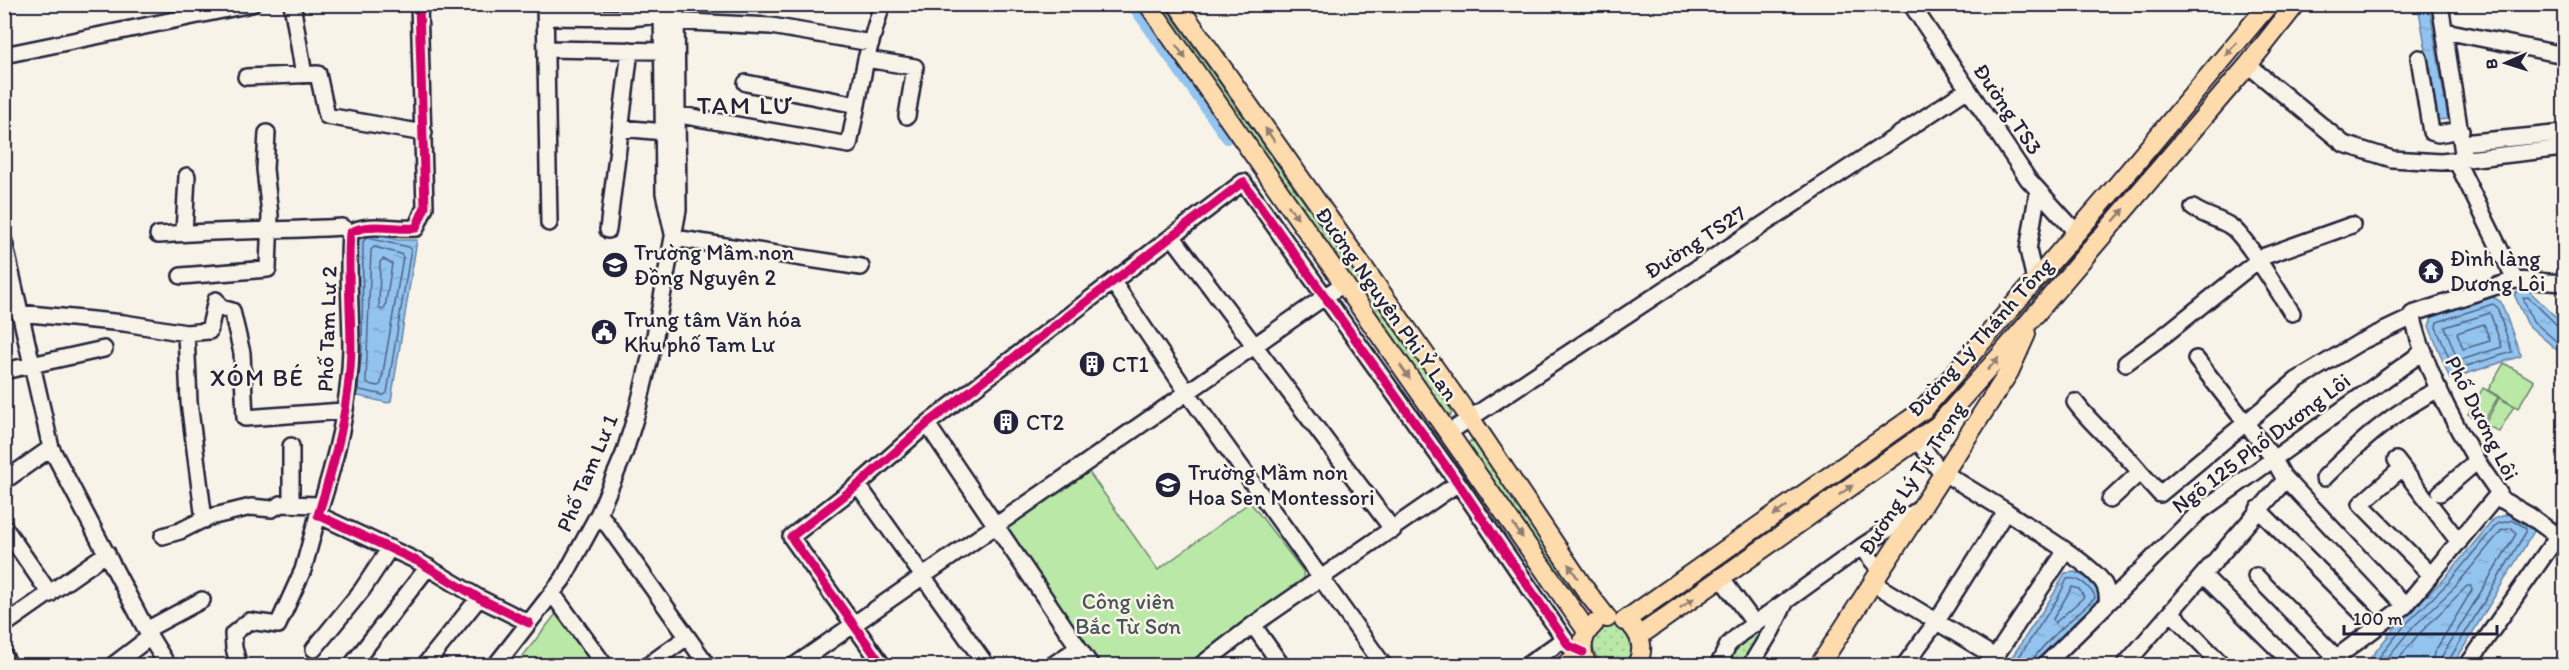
<svg xmlns="http://www.w3.org/2000/svg" width="2569" height="670" viewBox="0 0 2569 670" font-family="Itim,sans-serif">
<defs>
<pattern id="grass-dots" width="8" height="8" patternUnits="userSpaceOnUse" patternTransform="scale(1.5)"><rect width="8" height="8" fill="#bae8a7"/><path d="M2 2h.1M6 6h.1" fill="none" stroke="#a0c791" stroke-width="1.8" stroke-linecap="round"/></pattern>
<pattern id="water-ripples" width="26" height="14" patternUnits="userSpaceOnUse" patternTransform="scale(1.5)"><rect width="26" height="14" fill="#93c4ef"/><path d="M2 4q2-2 4 0t4 0M15 11q2-2 4 0t4 0" fill="none" stroke="#7ea8ce"/></pattern>
</defs>
<rect width="100%" height="100%" fill="#f7f3e8"/>
<filter id="ink" filterUnits="userSpaceOnUse"><feTurbulence type="fractalNoise" baseFrequency=".0167" numOctaves="2"/><feDisplacementMap in="SourceGraphic" scale="12" xChannelSelector="R" yChannelSelector="G"/><feConvolveMatrix kernelMatrix="1 2 1 2 8 2 1 2 1" color-interpolation-filters="sRGB"/></filter>
<g filter="url(#ink)">
<path fill="url(#grass-dots)" stroke="#6e8571" stroke-width="1.5" d="M1155 5H1164L1452 410 1451 415 1445 413Z
M1470 441 1474 442 1584 598 1583 602 1578 600 1468 445Z
M1765 624H1768L1745 665 1722 666 1737 644Z
M1593 645a20 20 0 1 1 40 0a20 20 0 1 1-40 0Z"/>
<path fill="#bae8a7" stroke="#6e8571" stroke-width="1.5" d="M2504 363 2534 381 2518 408 2488 390Z
M2483 388 2498 397 2483 423 2468 414Z
M2499 398 2514 406 2499 432 2485 424Z
M1086 468 1158 570 1250 502 1303 571 1304 582 1188 665H1102L1007 533V523Z
M559 610 597 666H515Z"/>
<path fill="url(#water-ripples)" stroke="#6683a7" stroke-width="1.5" d="M2418 5H2429L2448 119 2438 120Z
M371 233 398 240H417L391 401 388 403 354 395 357 240 359 235Z
M2526 288 2564 325V356L2528 325 2514 294Z
M2493 297 2501 302 2521 356 2450 379 2429 326 2432 317Z
M2514 512 2536 528 2453 665 2364 666 2400 621 2445 578 2494 519Z
M2075 572 2087 578 2104 597 2034 665 2006 666 2053 595 2065 573Z"/>
<g fill="none" stroke-linecap="round" stroke-linejoin="round">
<path stroke="#4f6383" stroke-width="1.5" d="M366 238 409 247 411 249 387 393 384 395 360 390 358 387 362 347 363 242Z
M374 247 401 254 403 257 381 384 378 386 368 384 366 381 371 250Z
M383 259 392 264 385 308 382 310 379 308 380 262Z
M2493 304 2497 307 2512 352 2454 370 2436 327 2437 322Z
M2490 313 2502 347 2458 361 2445 327Z
M2484 324 2490 341 2463 349 2457 333Z
M2564 328 2558 326 2528 297 2523 298 2533 321 2564 348
M2072 587 2079 589 2084 597 2055 623 2053 619Z
M2013 666 2058 598 2067 579C2079 576 2087 586 2094 594L2095 598C2082 610 2032 652 2030 666
M2372 666 2405 625 2449 582 2497 524 2513 520 2526 528V532L2449 660 2448 666
M2381 666 2410 630 2455 587 2501 531 2512 528 2516 534 2442 656 2440 666
M2393 666 2417 636 2467 586H2471L2472 590 2434 653 2431 666"/>
<path stroke="#93c4ef" stroke-width="10" d="M1131 4 1227 139"/>
<defs>
<path id="minor" d="M292 4 304 75
M419 4 425 207 416 228C396 230 367 222 350 233 347 272 351 310 351 348 350 405 335 462 318 515L419 562 479 598 529 623
M545 4 549 223
M662 4 664 193 674 238 861 267
M1911 4 2028 179 2076 232
M2440 4 2464 159
M546 17 629 18 662 15
M668 21 771 26 871 43
M2445 31 2564 55
M546 49 663 51
M4 55 252 4
M2419 58 2431 132 2438 134 2461 130
M866 59 915 67 907 116
M2248 65 2344 144 2392 159 2441 162 2564 148
M246 77 318 74 327 116 424 133
M746 83 857 105
M669 113 849 145 866 59 882 4
M621 128 664 132
M2462 143 2564 133
M2456 160 2515 280
M2193 208C2205 216 2219 219 2230 226 2246 236 2280 295 2292 313
M608 230 630 50
M184 233 187 176
M158 235C219 230 280 231 342 227L350 233
M1172 236 1393 530
M4 242 51 448 150 637 168 666
M181 276 268 269 270 215 265 169 267 133
M2035 280 2028 250 2038 190
M1113 282 1187 392 1384 666
M19 313 124 323 186 333
M2196 359 2273 458 2283 476 2405 606
M2126 363 2166 334 2262 257 2352 225
M4 371 104 349
M2075 402C2094 428 2120 447 2140 472
M927 424 1091 666
M1448 433 1968 89
M291 446V503
M2396 460 2459 542
M2402 468 2361 504 2431 575
M2324 478C2359 443 2394 411 2439 389
M4 481 51 448
M858 485 987 666
M2440 493 2476 462
M2497 497 2530 516 2564 541
M2110 500 2140 472 2160 494 2297 380 2360 342 2413 317
M2258 509 2376 627
M2006 511C2030 528 2086 560 2102 581 2107 588 2108 596 2107 604L2044 666
M599 513 708 666
M204 520 189 402 186 333 209 331 216 300 221 308 232 311 242 353 245 418 343 411
M4 527 50 594
M163 536 180 531 206 518 251 507 272 509 281 504 321 505
M1861 547 1880 570
M2203 575 2295 666
M2256 576 2336 657
M1721 578 1755 624
M1873 583 1995 657
M552 593 605 666
M2107 604 2198 513 2424 351
M2171 612 2223 666
M4 625 107 553
M1253 625 1282 666
M146 630 202 600
M314 649 362 590 390 548
M4 656 10 666
M112 666 150 637
M239 666 234 648 233 634 249 621 278 625 303 570 318 515
M351 666 428 567
M424 666 479 598
M495 666 563 579 599 513 624 454 637 412 654 341 678 210 676 4
M647 666 687 637
M794 666 1343 284
M883 666 791 537 858 485 927 424 1243 182 1458 483 1569 646 1583 652
M1051 666 1078 648
M1200 666 1253 625 1458 483
M1526 666 1564 639
M1718 666 1728 645 1740 634 1861 547 1918 510
M1750 666 1772 630 1785 603
M1904 666 1937 621 2006 511 1939 470 1918 441
M1989 666 2065 552
M2124 666 2286 479
M2325 666 2405 606 2499 493C2462 443 2426 374 2412 314L2515 280 2564 283
M2467 666 2564 527"/>
<path id="major" d="M1148 4 1587 631
M1177 4 1470 418 1587 592 1607 618
M1624 621 1923 410 2108 196 2269 4
M1632 626C1643 638 1644 652 1636 666
M1639 636 1938 425 1999 357 2248 65 2296 4
M1564 666 1583 652
M1588 666C1579 651 1581 636 1594 624
M1819 666 2009 372 2026 334"/>
</defs>
<use href="#minor" stroke="#22223b" stroke-width="20"/>
<use href="#major" stroke="#22223b" stroke-width="22"/>
<use href="#minor" stroke="#f7f3e8" stroke-width="15"/>
<use href="#major" stroke="#fedbac" stroke-width="18"/>
<defs>
<path id="cycleway" d="M419 4 425 207 416 228C396 230 367 222 350 233 347 272 351 310 351 348 350 405 335 462 318 515L419 562 479 598 529 623
M883 666 791 537 858 485 927 424 1243 182 1458 483 1569 646 1583 652"/>
</defs>
<use href="#cycleway" stroke="#f7f3e8" stroke-width="13"/>
<use href="#cycleway" stroke="#d6006c" stroke-width="9"/>
</g>
<defs><path id="oneway-solid" d="M-6-.8H1V-3.2L6.5 0L1 3.2V.8H-6Z" transform="scale(1.5)"/></defs>
<g fill="#907e74">
<use href="#oneway-solid" transform="translate(2231 49) rotate(130)"/>
<use href="#oneway-solid" transform="translate(1181 52) rotate(55)"/>
<use href="#oneway-solid" transform="translate(1270 135) rotate(-125)"/>
<use href="#oneway-solid" transform="translate(1293 212) rotate(55)"/>
<use href="#oneway-solid" transform="translate(2119 215) rotate(-49)"/>
<use href="#oneway-solid" transform="translate(1993 364) rotate(-49)"/>
<use href="#oneway-solid" transform="translate(1405 372) rotate(55)"/>
<use href="#oneway-solid" transform="translate(1846 490) rotate(-35)"/>
<use href="#oneway-solid" transform="translate(1780 511) rotate(145)"/>
<use href="#oneway-solid" transform="translate(1518 531) rotate(55)"/>
<use href="#oneway-solid" transform="translate(1573 571) rotate(-124)"/>
<use href="#oneway-solid" transform="translate(1687 603) rotate(-35)"/>
</g>
</g>
<defs>
<symbol id="school-disc" viewBox="-11 -11 22 22"><circle r="9.5" fill="#22223b" stroke="#f7f3e8"/><path d="M0-5L7-2L0 1L-7-2ZM-4 1L0 2.5L4 1V4Q0 6-4 4Z" fill="#fff"/></symbol>
<symbol id="temple-disc" viewBox="-11 -11 22 22"><circle r="9.5" fill="#22223b" stroke="#f7f3e8"/><path d="M0-6L5-2H3V0L6.5 2.5H4V6H1.5V3h-3V6H-4V2.5H-6.5L-3 0V-2H-5Z" fill="#fff"/></symbol>
<symbol id="civic-disc" viewBox="-11 -11 22 22"><circle r="9.5" fill="#22223b" stroke="#f7f3e8"/><path d="M-.6-6.5H3V-4.5H.6V-3L4-1V1h2V6H-6V1h2V-1L-.6-3ZM-1.2 2.5V6h2.4V2.5Z" fill="#fff"/></symbol>
<symbol id="building-disc" viewBox="-11 -11 22 22"><circle r="9.5" fill="#22223b" stroke="#f7f3e8"/><path d="M-4-6H4V6H1V3H-1V6H-4ZM-2.5-4.3h1.7v1.8h-1.7ZM.8-4.3h1.7v1.8H.8ZM-2.5-1h1.7V.8h-1.7ZM.8-1h1.7V.8H.8Z" fill="#fff"/></symbol>
</defs>
<g fill-rule="evenodd">
<use href="#school-disc" x="600" y="250" width="30" height="30"/>
<use href="#temple-disc" x="2416" y="256" width="30" height="30"/>
<use href="#civic-disc" x="589" y="317" width="30" height="30"/>
<use href="#building-disc" x="1077" y="349" width="30" height="30"/>
<use href="#building-disc" x="991" y="407" width="30" height="30"/>
<use href="#school-disc" x="1153" y="470" width="30" height="30"/>
</g>
<g text-anchor="middle" dominant-baseline="central" stroke-width="5" stroke-linejoin="round" paint-order="stroke">
<g font-size="22" fill="#22223b" stroke="#f7f3e8">
<text transform="translate(2008 109) rotate(56)">Đường TS3</text>
<text transform="translate(1695 242) rotate(-33)">Đường TS27</text>
<text transform="translate(1387 304) rotate(55)">Đường Nguyên Phi Ỷ Lan</text>
<text transform="translate(327 329) rotate(-88)">Phố Tam Lư 2</text>
<text transform="translate(1980 337) rotate(-48)">Đường Lý Thánh Tông</text>
<text transform="translate(2482 418) rotate(63)">Phố Dương Lôi</text>
<text transform="translate(2261 443) rotate(-37)">Ngõ 125 Phố Dương Lôi</text>
<text transform="translate(587 473) rotate(-67)">Phố Tam Lư 1</text>
<text transform="translate(1912 478) rotate(-57)">Đường Lý Tự Trọng</text>
</g>
<g font-size="22" fill="#22223b" stroke="#f7f3e8" text-anchor="start">
<text x="634" y="252">Trường Mầm non<tspan x="634" dy="25">Đồng Nguyên 2</tspan></text>
<text x="2450" y="258">Đình làng<tspan x="2450" dy="25">Dương Lôi</tspan></text>
<text x="624" y="319">Trung tâm Văn hóa<tspan x="624" dy="25">Khu phố Tam Lư</tspan></text>
<text x="1112" y="364">CT1</text>
<text x="1026" y="422">CT2</text>
<text x="1188" y="472">Trường Mầm non<tspan x="1188" dy="25">Hoa Sen Montessori</tspan></text>
</g>
<g font-size="22" fill="#485456" stroke="#f7f3e8">
<text x="1128" y="601">Công viên<tspan x="1128" dy="25">Bắc Từ Sơn</tspan></text>
</g>
<g font-size="24" letter-spacing="1.5" fill="#22223b" stroke="#f7f3e8">
<text x="257" y="377">XÓM BÉ</text>
</g>
<g font-size="26" letter-spacing="1.5" fill="#22223b" stroke="#f7f3e8">
<text x="745" y="105">TAM LƯ</text>
</g>
</g>
<rect width="2569" height="670" fill="none" stroke="#f7f3e8" stroke-width="24"/>
<rect x="12" y="12" width="2545" height="646" fill="none" stroke="#22223b" stroke-width="2" filter="url(#ink)"/>
<g transform="translate(2506 63) rotate(267)" stroke="#f7f3e8" stroke-width="4.5" paint-order="stroke">
<path d="M0-4.5L10 22L0 15L-10 22Z" fill="#22223b"/>
<text y="-9" font-size="16" font-weight="bold" text-anchor="middle" fill="#22223b">B</text>
</g>
<path d="M2344 625v9h153v-9" fill="none" stroke="#22223b" stroke-width="3"/>
<text x="2353" y="625" font-size="18" fill="#22223b" stroke="#f7f3e8" stroke-width="4.5" paint-order="stroke">100 m</text>
</svg>
